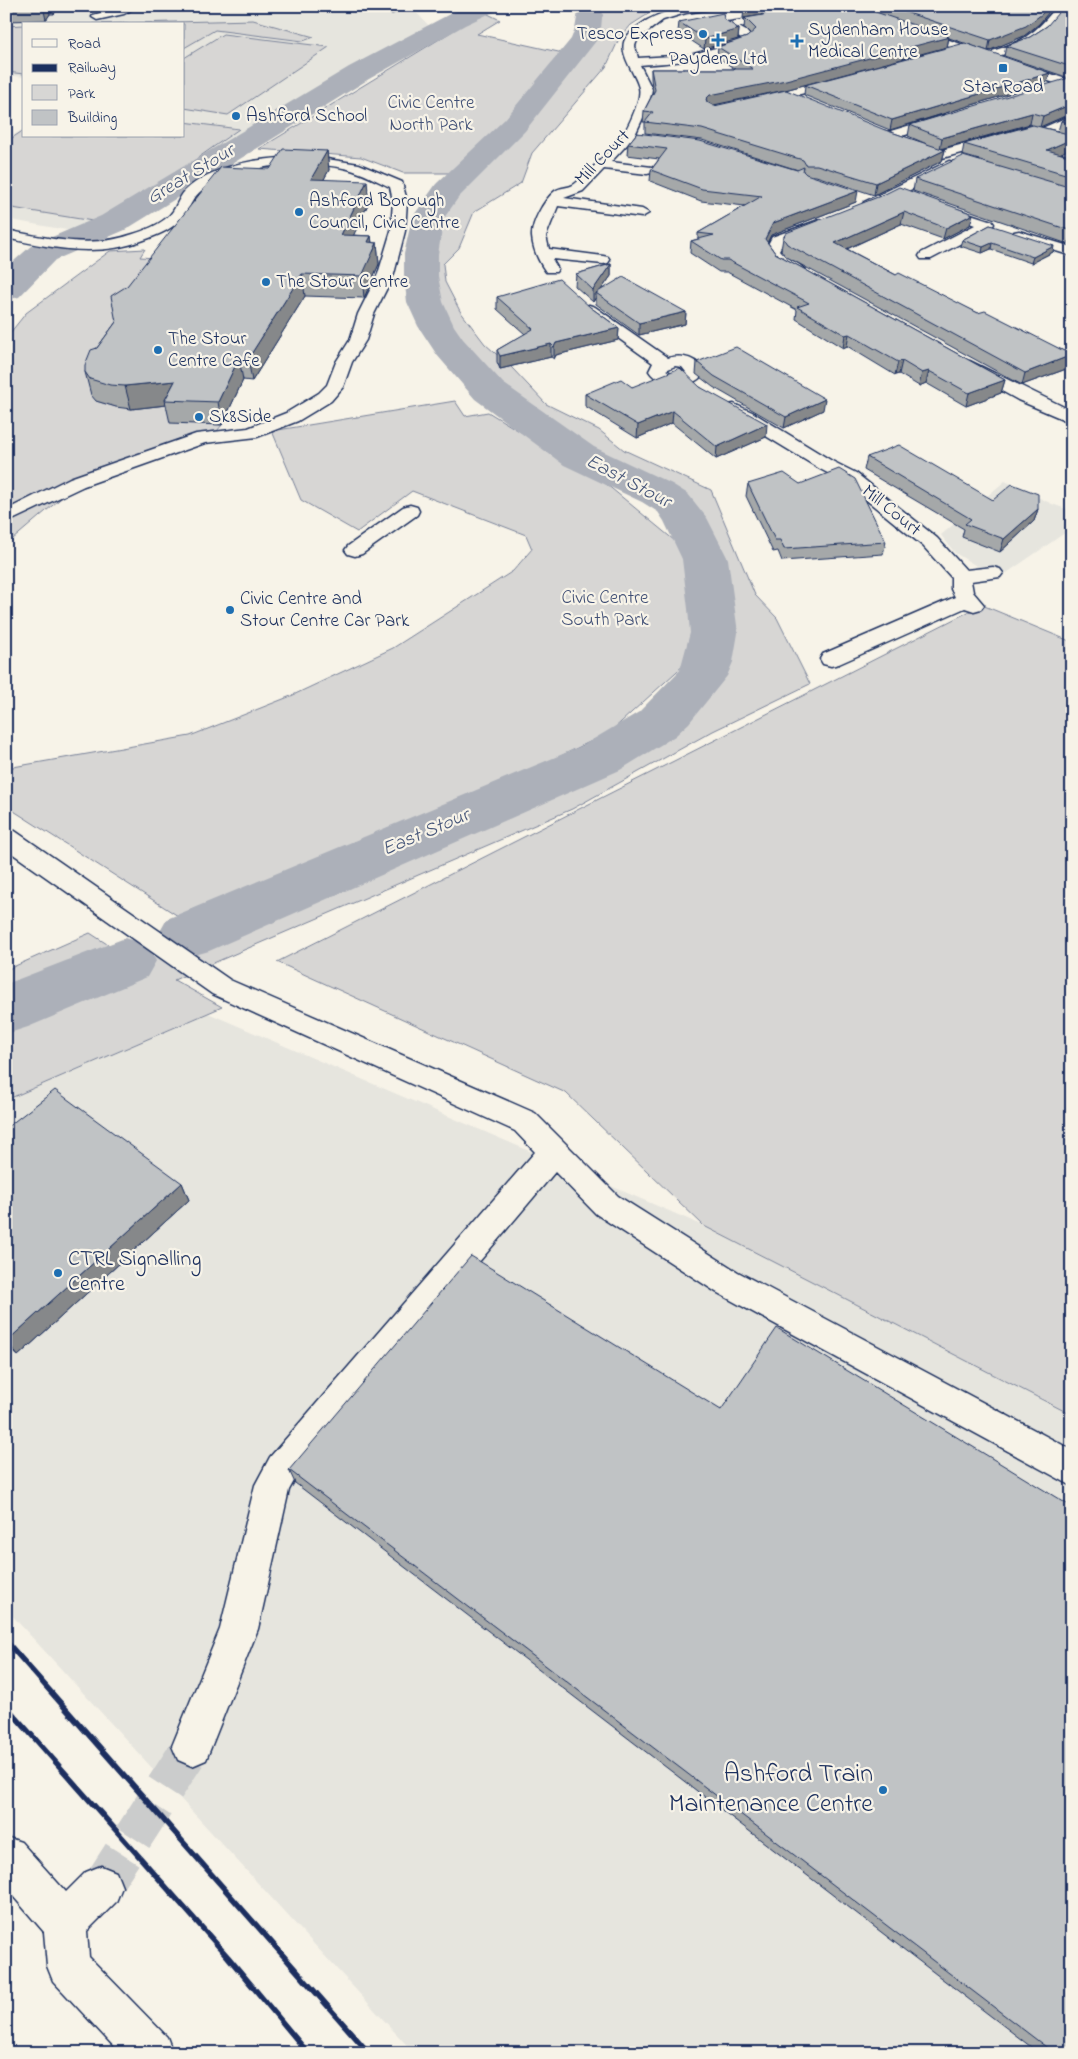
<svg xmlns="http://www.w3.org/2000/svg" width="1078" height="2059" viewBox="0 0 1078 2059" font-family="'Indie Flower',sans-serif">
<rect width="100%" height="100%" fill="#f7f3e8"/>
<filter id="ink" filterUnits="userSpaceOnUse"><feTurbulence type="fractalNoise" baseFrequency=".02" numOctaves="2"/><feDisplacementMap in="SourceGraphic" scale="10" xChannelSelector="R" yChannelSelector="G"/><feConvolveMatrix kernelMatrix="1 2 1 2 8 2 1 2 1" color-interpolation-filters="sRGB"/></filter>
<g filter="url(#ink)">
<path fill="#e6e5de" d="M6 6H410L433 30 88 234 6 219V140L24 129V136H184V24H24V77L6 75Z
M1005 481 1052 504 1072 511V528L998 579 955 553 941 535Z
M208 1013 704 1226 1072 1415V2053H414L6 1609V1100Z"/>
<path fill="#d7d6d4" stroke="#798299" d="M601 6H670L653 11 631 25 619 39 606 67 532 153 521 183 474 212 459 248 443 264 445 282 460 311 485 344 512 368 546 404 599 430 624 450 711 490 755 595 777 618 810 684 713 731 572 809 174 980 222 1007 6 1100V1013L188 935 657 724 708 662 705 559 658 493 579 456 515 410 456 355 423 289 427 221 447 191 541 99 571 66 585 48 595 30 602 16Z
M484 12 500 20 477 34 572 55 456 173H403L361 157 259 149Z
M253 20 314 37 303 41 215 30 184 48V24H93Z
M24 25V74L6 72V26Z
M223 34 329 47 228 115 184 108V58Z
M184 122 239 129 105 223 6 207V142L24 130V136H184Z
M145 249 140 257 170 259 96 401 116 407 172 401 170 422 222 425 212 437 66 494 6 545V338L26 313 110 251Z
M455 401 465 416 488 412 606 484 686 550 702 595 697 653 610 732 456 807 189 923 6 806V765L13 767 190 736 291 696 393 648 513 571 532 549 526 535 412 491 357 532 301 500 272 431Z
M982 605 1072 642V1415L704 1226 566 1093 277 962Z
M90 933 121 953 6 1003V970Z"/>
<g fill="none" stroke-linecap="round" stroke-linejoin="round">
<path fill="#acb0b9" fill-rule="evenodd" d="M465 6H498L495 11 465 25 369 79 125 230 55 260 19 297 6 300V268L31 246 101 216 349 67Z
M579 6H603L601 29 596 41 525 131 458 198 444 218 438 254V276L443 302 454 326 463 339 503 383 594 447 672 484 688 494 707 518 728 559 738 633 733 662 727 676 689 723 675 736 620 770 209 951 188 957 167 951 158 935 167 919 582 746 639 712 680 670 690 633 688 609 682 559 664 521 658 512 642 502 564 465 475 399 437 355 418 326 407 302 404 276V254L412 218 436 184 505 119 571 39 575 29Z
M125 938 147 945 156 961 147 977 28 1027 6 1034V984Z"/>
<path stroke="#cbcccc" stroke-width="39" stroke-dasharray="39 20" stroke-linecap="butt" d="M101 1887 192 1746"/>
<defs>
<path id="minor" d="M124 6H138L124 14 97 20 92 17 93 15Z
M388 6H398L396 12 392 13 387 10Z
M719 6 718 8 686 13 663 20 637 40 635 46 638 58 690 55 737 42 741 39 724 27 723 25 724 23 762 17 767 20 762 23 739 27 746 31 753 39C737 59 666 63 640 65L652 89 649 105 634 137 611 162 652 167 654 170 652 173 647 174 604 169 583 191 564 198 642 209 649 213 642 217 558 206 546 236 549 249 603 256 608 257 610 260 608 263 603 264 552 259 558 269 556 272H546C539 262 533 250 532 237 531 223 544 200 555 191 560 187 568 188 573 185 582 180 614 146 621 137 628 129 642 98 639 88 636 73 614 50 628 35 654 9 685 6 719 6Z
M1057 6H1068C1044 40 1030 47 991 58L987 59 981 56 983 54C1020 43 1033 37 1057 6Z
M841 76 845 77 847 80 845 83 756 105 750 101 752 98Z
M944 115 950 119 948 122 889 140 883 136 884 133Z
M1072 115V124C1067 126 1045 137 1042 137 1038 137 1034 135 1030 134L939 159 932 155 934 152 1030 126 1040 129Z
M314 157 359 164 402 182 407 201 405 231 394 274 374 314 366 340 352 362 343 387 331 401 298 421 257 437 205 443 84 486 6 523V510L70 478 196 434 248 428 286 413 319 393 327 385 336 362 350 340 358 314 378 274 391 231 393 201 390 187C377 181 363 173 348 169 308 159 236 164 202 190 193 197 191 205 185 214 176 228 158 235 144 240 98 258 52 248 6 238V230C47 238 90 249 130 235 144 231 165 223 173 211 178 203 180 195 187 189 220 160 273 157 314 157Z
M949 161 954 162 956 165 954 168 874 208H864L862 205 864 202Z
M937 203 992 221 994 224 992 227 931 259H921L919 256 921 253 975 225 932 210 930 207 932 204Z
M819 220 824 221 826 224 824 227 783 243 779 250C787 260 799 262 806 271L804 274C788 278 773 262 765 250L772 237Z
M1019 231 1072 247V256L1014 238 1012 235 1014 232Z
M589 305 595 307 668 358C681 354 701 358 703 374 692 391 659 387 649 371L653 363 583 313 581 310 583 307ZM675 366 682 367 686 372 675 375 666 370Z
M970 361 1072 411V423L1018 400 964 370 962 366 964 362Z
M734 404 752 412 832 461 856 473 937 538 966 570 993 567 1000 569 1003 573 1000 577 971 581 973 592 984 605 981 609 974 611 965 608 839 664 831 666 823 664 820 659 823 654 955 597 951 589V577L923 546 843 481 820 469 728 413 725 409 728 405Z
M410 505 417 507 419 511 417 515 362 554 355 556 348 554 345 550 348 546 403 507Z
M6 829 15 831 230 980 535 1113 618 1196 738 1272 1072 1450V1486L716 1292 596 1214 555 1172 294 1481 289 1490 258 1629 206 1760 192 1766 178 1760 172 1746 220 1629 255 1485 270 1457 535 1152 515 1131 212 994 6 849Z
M6 1837 21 1842 66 1892 86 1872 101 1866 116 1872 122 1887 116 1902 87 1931 89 1957 167 2037 173 2053H120L53 1981 47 1966 44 1932 6 1888Z"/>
<path id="major" d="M913 28 1072 81V89L909 33 907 31 909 29Z"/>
</defs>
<use href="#minor" stroke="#1b2f5e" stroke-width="3"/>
<use href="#major" stroke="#1b2f5e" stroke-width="3"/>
<use href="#minor" fill="#f7f3e8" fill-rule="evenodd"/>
<use href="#major" fill="#f7f3e8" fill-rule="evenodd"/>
<path stroke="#1b2f5e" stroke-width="5.5" d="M6 1641 369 2053
M6 1706 228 1957 308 2053"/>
</g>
<path fill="#a5a8a9" stroke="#1b2f5e" d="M6 6H116L102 10 56 11 54 14H50L46 20 6 21Z
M330 6H377L330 8Z
M753 6H1054L1039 24 1024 36 988 51 949 38 947 47 785 90 713 105 885 130 929 145 908 136 910 125 1072 79 1004 56 1006 46 1030 37 1047 26 1072 6V113L1040 127 1058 131 1061 121 1072 116V148L1061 153 1072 157V241L1068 244 913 191 915 179 979 160 962 155 964 144 1032 125 1030 124 941 149 945 150 942 161 874 195 816 176H812L856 202 771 235 768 243 775 253 1005 380 1001 393 966 406 926 383 919 386 899 374 895 375 847 346 843 348 796 319 797 310 727 272H719L690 253 691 241 698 239V233L745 206 701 201 650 181 651 170 659 159 627 155 628 144 637 133 798 170 702 140 645 133V122H643L644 111 653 93 651 79V69H735L717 57 718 47 747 37 750 34 744 28 745 18 758 16 743 18Z
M724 19 739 29 738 39 704 49 678 32 679 22Z
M1050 73 1047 82 890 130 804 95 805 85Z
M327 151 329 170 324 179 369 202 353 235 371 236 372 243H377L379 264 364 298 305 296 252 381 243 380 222 425 170 423 166 405 131 409 116 407 96 401 91 395 85 372 97 348 116 322 127 286 270 169Z
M883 195 970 225 943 239 901 224 847 249 896 275 978 313 1066 352V351L1072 347V366L1069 365V368L1022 385 785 256 781 250 783 238Z
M990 225 1053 252 1031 263 991 249 982 253 960 246 962 240Z
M611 264V276L601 290 686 312 685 324 639 335 596 304V297L593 302 575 286 576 274Z
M497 297 590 307 619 328 618 340 556 355 554 359 551 357 500 369 497 362V350L525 334 497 309Z
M697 362 823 410 784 428 713 387 696 374Z
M632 387H700L766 437 716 459 672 423 637 438 585 406V394Z
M867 457 993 500 1038 509 1034 521 1000 552 962 537 964 529 864 470Z
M748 484H800L886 542 883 554 782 561 778 551 773 552 746 496Z
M6 1128 182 1183 189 1200 18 1356 6 1345Z
M721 1410 1072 2053H1039L295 1483 289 1470Z"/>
<path fill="#86888a" stroke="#1b2f5e" d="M43 6H48L50 14 46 20Z
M52 6H55L56 11 54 14Z
M101 6H116L102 10Z
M756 6H763L762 15 743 18 744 8Z
M1048 6H1054L1039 24 1024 36 988 51 990 40Z
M739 29 738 39 704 49 705 39Z
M949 37 947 47 785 90 709 106 706 99 710 95Z
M1050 73 1047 82 890 130 892 120Z
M1072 104V113L1040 127 1043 116Z
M1032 113 1030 124 940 149 942 138Z
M1072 139V148L1044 161 1047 150Z
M945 150 942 161 874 195 876 183Z
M327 151 329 170 313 199 311 179Z
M367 181 369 202 344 256 341 235Z
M858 191 856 202 771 235 763 251 765 239 773 223Z
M904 212 901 224 833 255 835 243Z
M973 214 970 225 943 239 946 228Z
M1072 231V241L1068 244 1071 232Z
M371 236 373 252 377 243 379 264 364 298 362 276 368 242Z
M992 243 991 249 982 253 983 247Z
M1054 246 1053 252 1031 263 1033 257Z
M611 264V276L598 294 596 293V297L593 302V290Z
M302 274 305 296 252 381 248 359Z
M686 312 685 324 639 335V323Z
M619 328 618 340 556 355 554 359V347L556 343Z
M849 334 847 346 843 348 845 335Z
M551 344V357L500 369V356Z
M1072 355 1069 368 1022 385 1025 373Z
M239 358 243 380 222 425 218 402Z
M902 361 899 374 895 375 898 362Z
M929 371 926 383 919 386 922 373Z
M1005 380 1001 393 966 406 969 393Z
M175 381 165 400 166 405 131 409 125 386Z
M825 399 823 410 784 428 786 417Z
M673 411 672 423 637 438 638 425Z
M767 424 766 437 716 459 717 447Z
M1038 509 1034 521 1000 552 1004 539Z
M182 1183 189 1200 18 1356 7 1341Z"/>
<path fill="#c0c3c5" stroke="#1b2f5e" d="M6 6H43L42 7 6 8Z
M764 6H858L949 37 786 80 710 95 706 99 707 102 714 106 786 90 885 130 945 150 876 183 817 165H806L803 160 702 129 645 122 653 112 644 111 655 90 651 69H753L718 47 747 37 756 29 745 18 763 15 770 11Z
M887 6H1048L1042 14 1026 26 990 40Z
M1064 6H1072V67L1006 46 1030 37 1047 26Z
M723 13 724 19 739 29 705 39 679 22Z
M965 43 1050 73 892 120 805 85Z
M1069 78 1072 79V104L1043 116 1032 113 942 138 910 125Z
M1072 116V124L1061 121Z
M1033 125 1072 135V139L1047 150 1072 157V176L964 144Z
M637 133 700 141 797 170 804 167 803 171 806 174 858 191 773 223 765 239 775 253 1005 380 969 393 929 371 922 373 902 361 898 362 849 334 845 335 797 307 809 303 728 260H721L691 241 714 235 698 233 762 196 702 189 651 170 667 149 628 144Z
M283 149 327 151 311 179 367 181 341 235 371 236 368 242 377 243 362 276 302 274 248 359 239 358 218 402 165 400 175 381 125 386 110 385 90 379 85 372V365L91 350 97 348 116 322 111 296 127 286 221 167 270 169Z
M963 156 1072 188V231L915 179Z
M899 187 973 214 946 228 904 212 835 243 896 275 899 273 978 313 985 311 1072 355 1025 373 787 244 783 238 786 233 883 195Z
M990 225 1054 246 1033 257 992 243 983 247 962 240Z
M611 264 593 290 576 274Z
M623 277 686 312 639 323 596 293Z
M559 279 590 307 619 328 556 343 554 347 551 344 500 356 497 350 533 329 497 297Z
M736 347 825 399 786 417 714 376 697 362Z
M1072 347V353L1066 351Z
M680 368 700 387 767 424 717 447 673 411 638 425 585 394 621 379 632 387Z
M899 445 993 500 1012 484 1038 494V509L1004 539 965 524 971 519 867 457Z
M839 469 855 479 886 542 784 549 780 540H775L748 484 784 473 800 484Z
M55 1090 182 1183 7 1341 6 1340V1128Z
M471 1256 721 1410 777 1328 1072 1507V2053H1054L289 1470Z"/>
</g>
<g fill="#1f6fb2" stroke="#f7f3e8" stroke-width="2">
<circle cx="703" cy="34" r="5"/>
<path d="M715.5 32.5h5v5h5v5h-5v5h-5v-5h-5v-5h5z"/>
<path d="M794.5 33.5h5v5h5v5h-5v5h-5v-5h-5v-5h5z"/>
<rect x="998" y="63" width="10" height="10" rx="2.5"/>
<circle cx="236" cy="116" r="5"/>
<circle cx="299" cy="212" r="5"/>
<circle cx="266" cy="282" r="5"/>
<circle cx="158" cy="350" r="5"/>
<circle cx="199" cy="417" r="5"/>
<circle cx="230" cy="610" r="5"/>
<circle cx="58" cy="1273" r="5"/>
<circle cx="883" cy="1790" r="5"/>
</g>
<g text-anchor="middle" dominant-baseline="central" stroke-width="4.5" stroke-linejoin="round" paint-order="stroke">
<g font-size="19" fill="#1b2f5e" stroke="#f7f3e8" text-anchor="start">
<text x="808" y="30">Sydenham House<tspan x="808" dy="22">Medical Centre</tspan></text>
<text x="693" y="34" text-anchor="end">Tesco Express</text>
<text x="718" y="59" text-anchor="middle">Paydens Ltd</text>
<text x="1003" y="87" text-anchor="middle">Star Road</text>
<text x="246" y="116">Ashford School</text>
<text x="309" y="201">Ashford Borough<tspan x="309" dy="22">Council, Civic Centre</tspan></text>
<text x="276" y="282">The Stour Centre</text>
<text x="168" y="339">The Stour<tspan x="168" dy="22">Centre Cafe</tspan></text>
<text x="209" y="417">Sk8Side</text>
<text x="240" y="599">Civic Centre and<tspan x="240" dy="22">Stour Centre Car Park</tspan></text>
</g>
<g font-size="19" fill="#415076" stroke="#f7f3e8">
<text x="431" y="103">Civic Centre<tspan x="431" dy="22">North Park</tspan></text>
<text x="605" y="598">Civic Centre<tspan x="605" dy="22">South Park</tspan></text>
</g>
<g font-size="19" fill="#1b2f5e" stroke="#f7f3e8">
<text transform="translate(603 158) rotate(-46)">Mill Court</text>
<text transform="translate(891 511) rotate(39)">Mill Court</text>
</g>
<g font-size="20" font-style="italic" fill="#465679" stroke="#f7f3e8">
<text transform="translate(191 175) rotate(-31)">Great Stour</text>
<text transform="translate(628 482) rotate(28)">East Stour</text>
<text transform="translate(426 833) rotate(-23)">East Stour</text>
</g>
<g font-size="22" fill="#1b2f5e" stroke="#f7f3e8" text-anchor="start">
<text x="68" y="1260">CTRL Signalling<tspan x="68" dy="25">Centre</tspan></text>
</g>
<g font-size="26" fill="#1b2f5e" stroke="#f7f3e8" text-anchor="end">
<text x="873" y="1775">Ashford Train<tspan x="873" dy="30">Maintenance Centre</tspan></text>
</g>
</g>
<rect width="1078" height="2059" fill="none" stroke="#f7f3e8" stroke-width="25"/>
<rect x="12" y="12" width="1053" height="2034" fill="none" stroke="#1b2f5e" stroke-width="2" filter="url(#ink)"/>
<rect x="22" y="22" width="162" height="115" fill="#f7f3e8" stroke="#9fa5b1"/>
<rect x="32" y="39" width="25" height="8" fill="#f7f3e8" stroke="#9fa5b1"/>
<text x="68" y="48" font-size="15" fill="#1b2f5e">Road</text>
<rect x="32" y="64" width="25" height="8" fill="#1b2f5e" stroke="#9fa5b1"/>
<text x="68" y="72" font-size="15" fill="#1b2f5e">Railway</text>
<rect x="32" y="85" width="25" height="15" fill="#d7d6d4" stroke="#9fa5b1"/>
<text x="68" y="98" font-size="15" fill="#1b2f5e">Park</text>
<rect x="32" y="110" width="25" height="15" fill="#c0c3c5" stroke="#9fa5b1"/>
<text x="68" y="122" font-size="15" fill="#1b2f5e">Building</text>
</svg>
